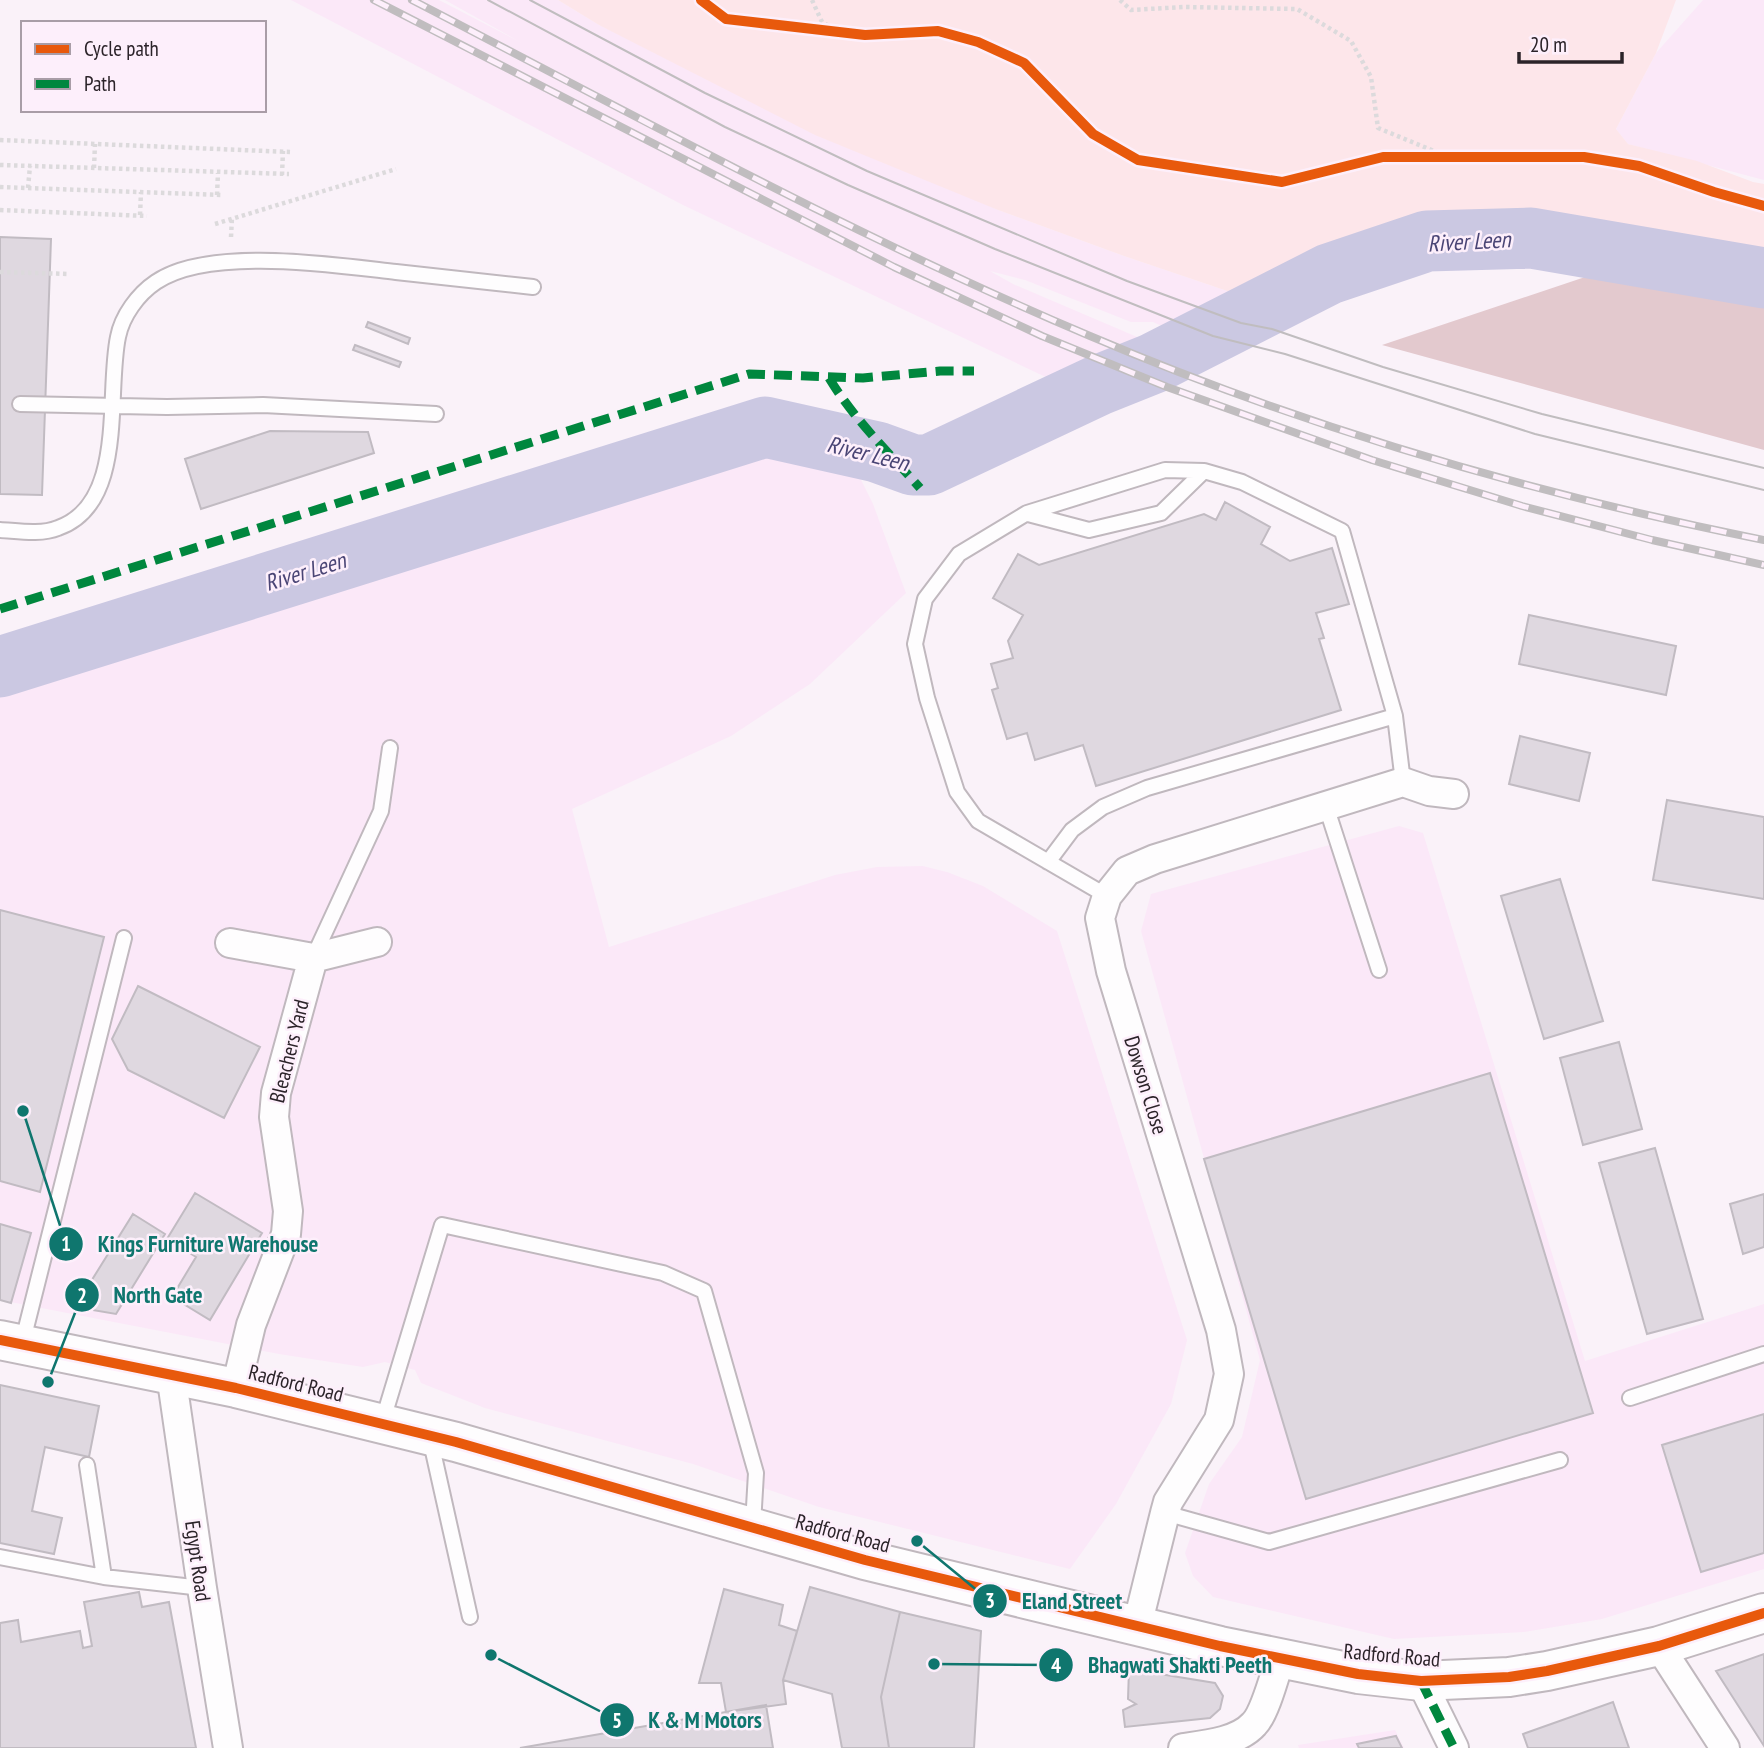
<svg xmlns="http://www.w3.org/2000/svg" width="1764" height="1748" viewBox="0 0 1764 1748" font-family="'PT Sans Narrow',sans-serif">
<rect width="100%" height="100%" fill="#faf2f9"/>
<path fill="#fbe8f8" d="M291 0H439L522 43 445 0H558L599 25 998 210 1124 256 1245 297 1258 304 1241 323 1213 336 1190 339 1153 322H1131L1025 280 990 271 1013 284 1163 348 1071 389 683 205Z
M1703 0H1764V180L1628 144 1616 129 1656 53Z
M794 448 852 462 873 504 906 593 810 684 731 736 572 809 609 947 835 875 877 867 923 866 947 872 983 886 1057 931 1187 1340 1171 1404 1116 1504 1070 1569 819 1507 693 1464 485 1408 421 1383 415 1370 385 1362 363 1367 279 1354 0 1300V693Z
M1399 826 1423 833 1585 1361 1764 1304V1569L1602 1619 1524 1632 1394 1639 1213 1597 1193 1576 1185 1553 1209 1484 1242 1437 1260 1360 1141 931 1151 894Z
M1395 1730 1404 1748H1299L1298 1745Z"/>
<path fill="#fde6ea" d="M558 0H1676L1656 53 1616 129 1628 144 1697 161 1753 182 1764 184V257L1586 224 1534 217 1481 215 1394 229 1264 294 1245 297 1124 256 998 210 815 135 599 25Z"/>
<path fill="#e3c9ce" d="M1600 272 1764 304V450L1382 345Z"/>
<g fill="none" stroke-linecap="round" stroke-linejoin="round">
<path stroke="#cbc8e2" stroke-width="61" d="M0 667 765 427 877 452 913 465H929L1099 385 1154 363 1329 274 1427 241 1531 238 1764 278"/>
</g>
<path fill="#dfd8e0" stroke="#c1bbc2" stroke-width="2" d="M0 237 51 239 42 495 0 494Z
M368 322 410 338 408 344 366 327Z
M355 345 401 362 399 367 353 350Z
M270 431 368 432 374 453 201 509 185 459Z
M1225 502 1270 527 1261 544 1290 561 1332 548 1349 604 1316 613 1324 638 1319 639 1341 710 1096 786 1083 745 1035 760 1027 733 1007 739 992 690 998 688 991 664 1013 658 1008 641 1023 615 993 598 1018 554 1039 565 1204 514 1216 520Z
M1529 615 1676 646 1666 695 1519 664Z
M1520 736 1590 753 1579 801 1509 784Z
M1667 800 1764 817V899L1653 880Z
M1560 879 1603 1021 1544 1039 1501 896Z
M0 910 104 937 40 1192 0 1181Z
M138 986 260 1047 224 1118 128 1070 112 1039Z
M1619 1042 1642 1129 1583 1145 1560 1058Z
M1490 1073 1593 1413 1306 1499 1204 1159Z
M1655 1148 1703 1319 1647 1334 1599 1163Z
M195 1193 262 1233 210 1320 172 1297 196 1257 167 1239Z
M1764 1194V1247L1743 1254 1730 1204Z
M133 1214 165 1234 116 1314 75 1307Z
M0 1224 31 1233 11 1303 0 1300Z
M0 1385 99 1406 89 1457 45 1447 32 1511 62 1518 54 1554 0 1543Z
M1764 1414V1553L1701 1572 1662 1445Z
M810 1587 900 1612 881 1697 889 1748H842L832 1694 783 1680Z
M724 1589 783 1605 779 1625 797 1631 783 1680 786 1704 726 1712 721 1683H699Z
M139 1592 142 1607 169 1602 196 1748H0V1623L18 1620 21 1642 80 1631 83 1648 92 1646 84 1602Z
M900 1612 981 1631 974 1748H889L881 1697Z
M1764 1654V1746L1716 1671Z
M1129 1669 1215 1683 1223 1696 1220 1709 1210 1718 1125 1727 1123 1710 1136 1704 1128 1699Z
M1613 1702 1629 1748H1528L1523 1734Z
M766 1705 773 1748H520L726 1712Z
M1396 1736 1402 1748H1359L1357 1744Z"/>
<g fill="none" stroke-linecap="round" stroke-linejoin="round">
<defs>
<path id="lane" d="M20 404 167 407 263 405 436 414
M1028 514 1089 530 1161 513 1204 471
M0 530C18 531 41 535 58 528 127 504 106 394 118 337 122 316 138 294 156 282 209 246 334 265 396 272 441 277 487 282 533 287
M1326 806 1379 970
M1048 862 1072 830 1103 807 1147 788 1395 716
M1107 896 978 821 957 792 927 698 915 644 925 599 959 554 1027 513 1165 470 1204 471 1242 482 1342 531 1395 716 1403 782
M313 958 381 811 390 748
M22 1344 124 938
M1630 1398 1764 1354
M382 1423 442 1225 663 1273 704 1291 756 1473 753 1524
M430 1438 470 1617
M87 1465 104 1577
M1165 1513 1269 1542 1560 1460
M0 1557 104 1577 202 1588"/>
<path id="street" d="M230 943 313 958 377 942
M171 1374 202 1588 228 1748
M236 1388 251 1325 286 1234 288 1211 274 1117 276 1093 313 958
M1137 1626 1165 1513 1168 1502 1219 1420 1229 1374 1221 1330 1111 971 1100 918 1107 896 1127 871 1155 859 1403 782 1429 791 1454 794
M1659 1646 1725 1748
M1421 1681 1454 1748
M1183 1748C1205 1745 1238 1742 1254 1724 1265 1713 1275 1674 1280 1659"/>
<path id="secondary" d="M0 1340 236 1388 456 1442 865 1560 1220 1646 1358 1674 1421 1681 1509 1677 1547 1671 1659 1646 1764 1613"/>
</defs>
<use href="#lane" stroke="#c0b8be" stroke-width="18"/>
<use href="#street" stroke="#c0b8be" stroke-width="32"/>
<use href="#secondary" stroke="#c0b8be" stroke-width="42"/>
<path stroke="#dcdadc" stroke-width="4.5" stroke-dasharray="3.5 3.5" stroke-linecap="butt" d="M812 0 822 22 839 32
M1120 0 1131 10 1184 7 1297 9 1351 41 1371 77 1378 128 1446 156
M0 140 290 152
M0 165 289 174
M94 168 95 144
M282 175 283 151
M0 187 223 195
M28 188 30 166
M217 195 218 173
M0 210 147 216
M140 215 141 192
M215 224 396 169
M231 237 232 217
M0 272 70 274"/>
<use href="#lane" stroke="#fefdfe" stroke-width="14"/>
<use href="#street" stroke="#fefdfe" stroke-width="28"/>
<use href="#secondary" stroke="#fefdfe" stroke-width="38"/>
<path stroke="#c0bdbf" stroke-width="2" d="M488 0 725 127 848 185 995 249 1213 336 1285 354 1535 434 1764 490
M530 0 705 93 867 171 1127 281 1241 323 1272 329 1383 367 1542 414 1764 468"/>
<defs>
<path id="rail" d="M374 0 894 267 1042 336 1167 387 1372 460 1522 506 1652 540 1764 565
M412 0C636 116 858 238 1090 336 1307 428 1533 494 1764 540"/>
</defs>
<use href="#rail" stroke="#c0bdbf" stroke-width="8"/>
<use href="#rail" stroke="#fdeffb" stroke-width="5" stroke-dasharray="16" stroke-linecap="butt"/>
<path stroke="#00873e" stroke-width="9" stroke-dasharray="18 9" stroke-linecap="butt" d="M829 378C854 419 888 452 920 488
M0 609 749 374 863 378 940 371H974
M1421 1681 1454 1748"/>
<defs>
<path id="cycleway" d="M701 0 726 19 865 35 938 31 978 42 1024 63 1093 134 1138 160 1282 182 1383 157H1584L1639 166 1714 192 1764 206
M0 1340 236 1388 456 1442 865 1560 1220 1646 1358 1674 1421 1681 1509 1677 1547 1671 1659 1646 1764 1613"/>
</defs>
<use href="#cycleway" stroke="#fdeffb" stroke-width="15"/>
<use href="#cycleway" stroke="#e8590c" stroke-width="10"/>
</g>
<g text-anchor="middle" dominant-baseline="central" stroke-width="5" stroke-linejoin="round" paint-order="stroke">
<g font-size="21" fill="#2b2329" stroke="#fdeffb">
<text transform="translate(289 1051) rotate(-76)">Bleachers Yard</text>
<text transform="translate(1146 1085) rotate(73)">Dowson Close</text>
<text transform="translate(296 1383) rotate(14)">Radford Road</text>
<text transform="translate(843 1533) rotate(15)">Radford Road</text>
<text transform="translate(198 1561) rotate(82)">Egypt Road</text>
<text transform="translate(1392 1655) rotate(5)">Radford Road</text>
</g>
<g font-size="23" font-style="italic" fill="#4a4575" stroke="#fdeffb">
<text transform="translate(1469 241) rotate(-3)">River Leen</text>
<text transform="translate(868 453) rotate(14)">River Leen</text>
<text transform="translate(305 571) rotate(-17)">River Leen</text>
</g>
</g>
<path fill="none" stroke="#0f766e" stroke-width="2.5" d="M23 1111L66 1244M48 1382L82 1295M917 1541L990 1601M934 1664L1056 1665M491 1655L617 1720"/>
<g fill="#0f766e" stroke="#fdeffb" stroke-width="2.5">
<circle cx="23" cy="1111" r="7"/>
<circle cx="48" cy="1382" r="7"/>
<circle cx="917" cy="1541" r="7"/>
<circle cx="934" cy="1664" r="7"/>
<circle cx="491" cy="1655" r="7"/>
<circle cx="66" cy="1244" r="18"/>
<circle cx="82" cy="1295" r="18"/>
<circle cx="990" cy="1601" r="18"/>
<circle cx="1056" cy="1665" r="18"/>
<circle cx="617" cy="1720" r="18"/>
</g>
<g font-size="21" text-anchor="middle" font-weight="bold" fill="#fff">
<text x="66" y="1251">1</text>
<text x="82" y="1303">2</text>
<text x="990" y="1608">3</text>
<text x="1056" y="1673">4</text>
<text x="617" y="1728">5</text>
</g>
<g font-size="23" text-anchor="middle" font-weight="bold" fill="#0f766e" stroke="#fdeffb" stroke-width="5" stroke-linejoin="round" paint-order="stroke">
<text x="208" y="1252">Kings Furniture Warehouse</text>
<text x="158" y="1303">North Gate</text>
<text x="1072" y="1609">Eland Street</text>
<text x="1180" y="1673">Bhagwati Shakti Peeth</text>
<text x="705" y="1728">K &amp; M Motors</text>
</g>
<rect x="21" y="21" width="245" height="91" fill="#fdeffb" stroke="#a99da7" stroke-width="2"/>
<rect x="35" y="44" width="35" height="10" fill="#e8590c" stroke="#a99da7" stroke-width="2"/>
<text x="84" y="56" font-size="21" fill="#2b2329">Cycle path</text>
<rect x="35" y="79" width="35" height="10" fill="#00873e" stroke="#a99da7" stroke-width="2"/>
<text x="84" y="91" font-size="21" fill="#2b2329">Path</text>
<path d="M1519 52v10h103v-10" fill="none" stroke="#2b2329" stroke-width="3.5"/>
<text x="1530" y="52" font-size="21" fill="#2b2329" stroke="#fdeffb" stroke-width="5" paint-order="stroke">20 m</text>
</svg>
